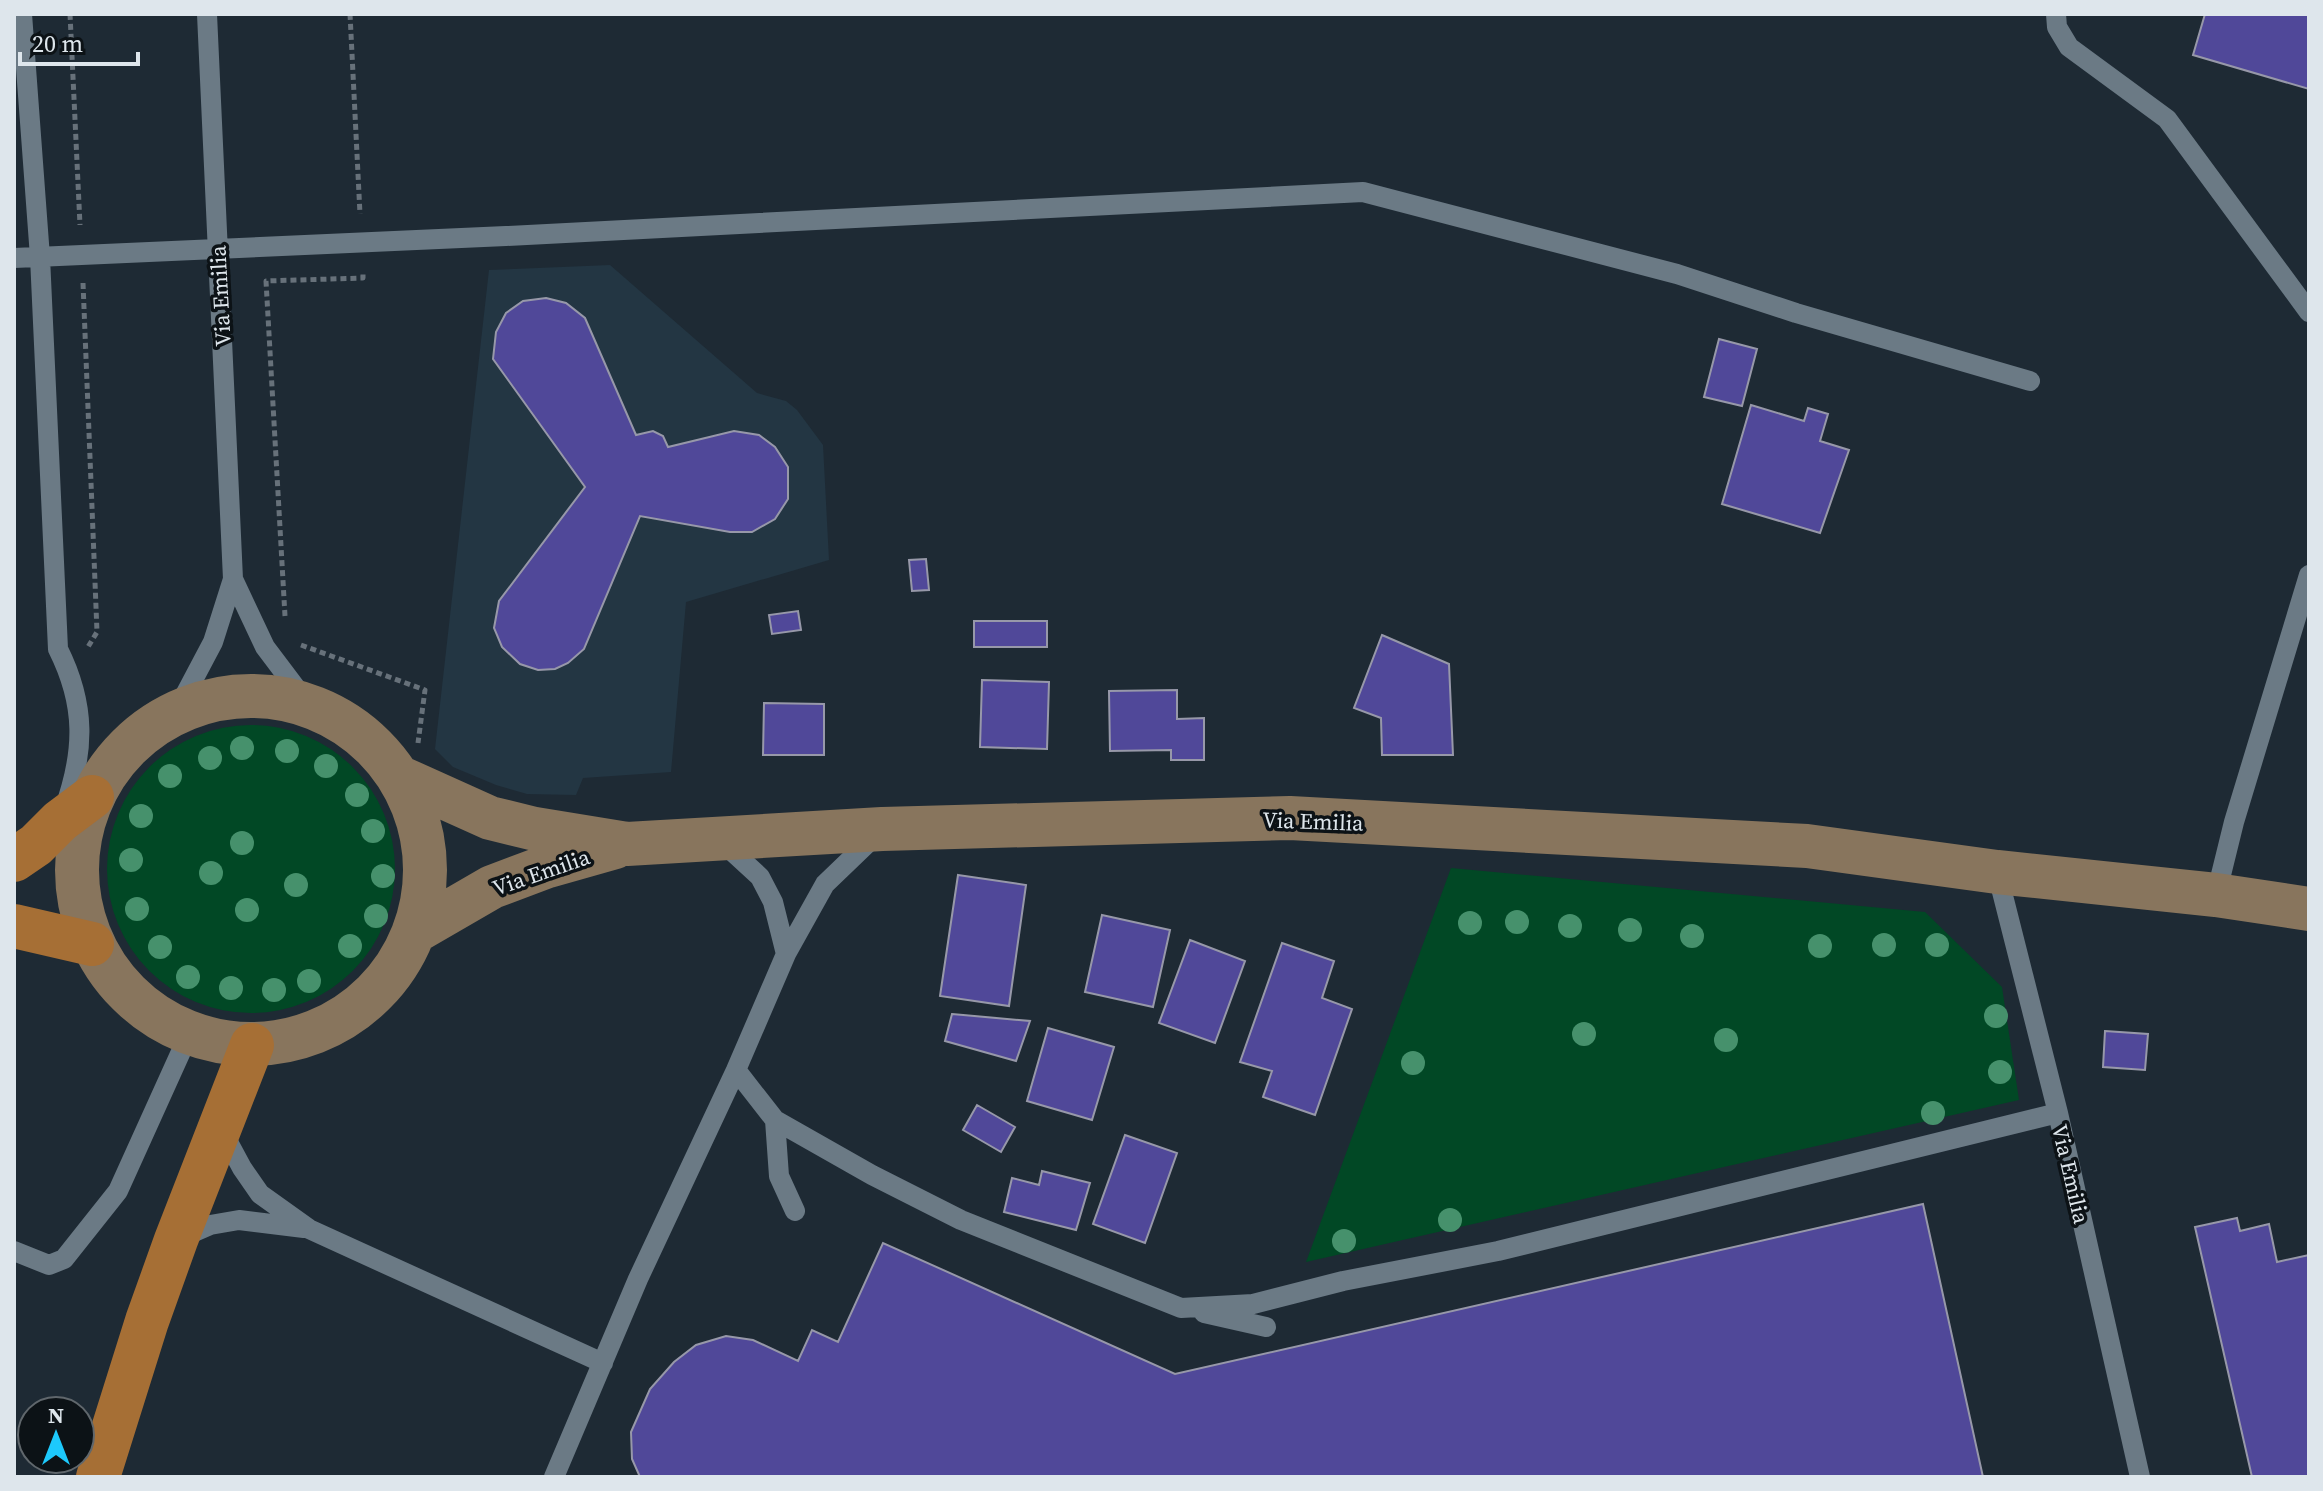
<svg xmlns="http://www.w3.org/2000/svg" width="2323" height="1491" viewBox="0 0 2323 1491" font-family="'Source Serif 4',serif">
<rect width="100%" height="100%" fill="#1e2a34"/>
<path fill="#233643" d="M610 265 757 393 786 401 797 410 823 445 829 560 686 602 671 772 583 778 576 795 527 794 496 785 453 767 435 749 489 270Z"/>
<path fill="#014825" d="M107 869a144 144 0 1 1 288 0a144 144 0 1 1-288 0Z
M1451 868 1925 912 2002 987 2019 1100 1306 1262Z"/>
<path fill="#504899" stroke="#9798a9" stroke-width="2" d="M2205 14H2309V89L2193 55Z
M546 298 566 303 585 318 636 435 653 431 663 436 668 447 734 431 759 435 775 447 788 467V499L775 519 752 532H730L640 516 584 649 568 663 555 669 538 670 520 664 502 647 494 628 499 601 585 487 493 359 496 332 506 313 523 301Z
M1719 339 1757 349 1742 406 1704 397Z
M1751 405 1804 421 1808 408 1828 414 1820 441 1849 450 1820 533 1722 504Z
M926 559 929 590 912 591 909 560Z
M798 611 801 630 772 634 769 615Z
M974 621H1047V647H974Z
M1382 635 1449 664 1453 755H1382L1381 718 1354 708Z
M982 680 1049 682 1047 749 980 747Z
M1177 690V719L1204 718V760H1171V750L1110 751 1109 691Z
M764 703 824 704V755H763Z
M958 875 1026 885 1009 1006 940 996Z
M1102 915 1170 930 1153 1007 1085 992Z
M1190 940 1245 961 1215 1043 1159 1023Z
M1282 943 1334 961 1322 998 1352 1009 1315 1115 1263 1097 1272 1071 1240 1062Z
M952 1014 1030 1021 1016 1061 945 1041Z
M1048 1028 1114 1047 1092 1120 1027 1101Z
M2105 1031 2148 1034 2145 1070 2103 1067Z
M977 1105 1015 1127 1001 1152 963 1130Z
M1125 1135 1177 1153 1145 1243 1093 1224Z
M1042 1171 1090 1183 1076 1230 1004 1212 1012 1178 1039 1185Z
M1923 1204 1983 1477H640L632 1459 631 1432 650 1389 674 1362 696 1345 726 1336 753 1340 798 1361 812 1330 838 1342 883 1243 1175 1374Z
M2237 1218 2240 1231 2269 1224 2277 1262 2309 1255V1477H2252L2195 1227Z"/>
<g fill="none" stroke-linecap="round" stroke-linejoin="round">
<path stroke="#67717a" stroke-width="5" stroke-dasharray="6 4" stroke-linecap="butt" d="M70 14 80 225
M350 14 360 214
M83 283 97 632 88 647
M285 616 266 281 363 278V272
M301 645 425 690 418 743"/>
<path stroke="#6b7a85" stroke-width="20" d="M22 14 40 257 58 649C86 705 85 751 64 810
M2056 14 2057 27 2069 47 2167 119 2309 312
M14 258 506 236 1363 192 1677 274 1796 313 2030 381
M233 579 265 647 308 704
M176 712 213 642 233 579 207 14
M723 843 760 877 773 902 786 954
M1997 872 2058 1113 2140 1477
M2216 895 2234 822 2309 575
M736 1070 775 1120 872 1175 961 1220 1181 1308 1253 1304 1343 1281 1498 1251 2058 1113
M775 1120 779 1176 795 1211
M221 1129 242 1168 260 1194 309 1229 603 1363
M180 1238 210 1225 239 1220 304 1228
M14 1251 49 1265 64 1259 118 1191 189 1034
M1204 1313 1266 1327
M554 1477 638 1279 736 1070 786 954 825 884 876 835"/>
<path stroke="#88755d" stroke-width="44" d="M77 870a174 174 0 1 1 348 0a174 174 0 1 1-348 0Z
M401 778 490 818 535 829 627 844 882 829 1290 818 1807 846 1997 872 2216 895 2309 909
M416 931 492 887 548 866 615 847"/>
<path stroke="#a66f35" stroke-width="44" d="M14 860 36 845 60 821 92 797
M14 926 92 944
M98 1477 147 1321 176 1240 252 1045"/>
</g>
<g fill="#46916c">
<circle cx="242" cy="748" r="12"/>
<circle cx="287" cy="751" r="12"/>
<circle cx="210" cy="758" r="12"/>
<circle cx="326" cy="766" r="12"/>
<circle cx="170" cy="776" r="12"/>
<circle cx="357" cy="795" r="12"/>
<circle cx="141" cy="816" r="12"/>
<circle cx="373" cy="831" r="12"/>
<circle cx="242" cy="843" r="12"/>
<circle cx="131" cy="860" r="12"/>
<circle cx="211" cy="873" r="12"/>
<circle cx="383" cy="876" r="12"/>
<circle cx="296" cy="885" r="12"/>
<circle cx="137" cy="909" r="12"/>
<circle cx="247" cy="910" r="12"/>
<circle cx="376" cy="916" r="12"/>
<circle cx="1517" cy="922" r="12"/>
<circle cx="1470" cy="923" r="12"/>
<circle cx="1570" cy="926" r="12"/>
<circle cx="1630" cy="930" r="12"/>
<circle cx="1692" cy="936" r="12"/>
<circle cx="1884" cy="945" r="12"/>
<circle cx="1937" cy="945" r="12"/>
<circle cx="350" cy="946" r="12"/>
<circle cx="1820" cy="946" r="12"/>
<circle cx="160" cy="947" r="12"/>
<circle cx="188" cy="977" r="12"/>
<circle cx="309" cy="981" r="12"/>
<circle cx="231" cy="988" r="12"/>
<circle cx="274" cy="990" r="12"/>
<circle cx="1996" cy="1016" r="12"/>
<circle cx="1584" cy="1034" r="12"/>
<circle cx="1726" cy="1040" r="12"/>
<circle cx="1413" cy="1063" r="12"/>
<circle cx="2000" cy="1072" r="12"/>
<circle cx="1933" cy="1113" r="12"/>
<circle cx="1450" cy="1220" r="12"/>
<circle cx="1344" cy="1241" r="12"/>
</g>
<g text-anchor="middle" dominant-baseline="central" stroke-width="7" stroke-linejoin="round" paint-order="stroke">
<g font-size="22" fill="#dee6ec" stroke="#0c1216">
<text transform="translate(220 296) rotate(-93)">Via Emilia</text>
<text transform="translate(1313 821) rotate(2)">Via Emilia</text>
<text transform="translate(541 872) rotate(-19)">Via Emilia</text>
<text transform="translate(2071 1174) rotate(77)">Via Emilia</text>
</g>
</g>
<rect width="2323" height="1491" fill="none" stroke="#dee6ec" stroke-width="32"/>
<g transform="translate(56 1435)"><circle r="38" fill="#0c1216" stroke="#60676c" stroke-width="2"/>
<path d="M0-6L14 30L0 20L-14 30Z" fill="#1dc9fc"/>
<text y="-12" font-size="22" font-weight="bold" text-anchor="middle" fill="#dee6ec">N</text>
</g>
<path d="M20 52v12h118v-12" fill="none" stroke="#dee6ec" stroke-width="4"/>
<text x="32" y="52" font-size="24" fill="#dee6ec" stroke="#0c1216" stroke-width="6" paint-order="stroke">20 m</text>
</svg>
